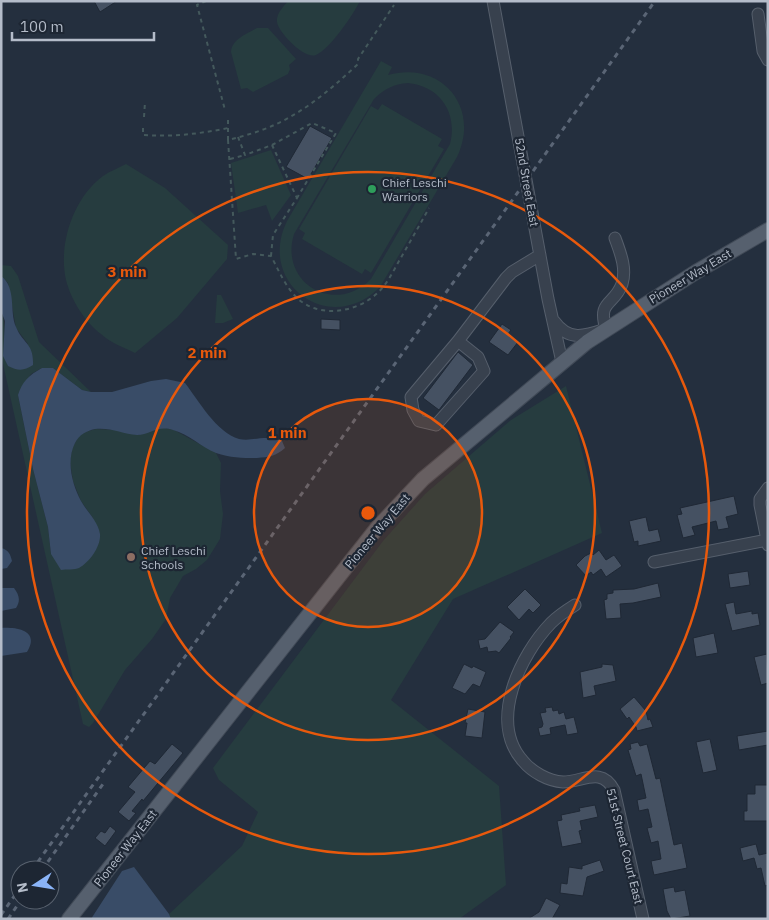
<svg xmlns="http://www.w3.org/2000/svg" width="769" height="920" viewBox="0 0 769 920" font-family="'IBM Plex Sans',sans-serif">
<rect width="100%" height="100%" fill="#242f3e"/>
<path fill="#263c3f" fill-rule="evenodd" d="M288 1H360C353 15 330 49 316 55 305 60 278 32 277 22 276 14 283 7 288 1Z
M257 28H268L296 59 289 65 290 69 288 74 253 92 247 88 241 89 231 52C232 39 247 34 257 28Z
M381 61 392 67 388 75C441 60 481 107 457 157L380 287C331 337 256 285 287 221ZM408 83C440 86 458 113 450 144L371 279C335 316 279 283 294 234L374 99C384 89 394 84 408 83Z
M382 104 442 139 438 146 444 149 371 273 365 269 362 274 302 239 305 233 299 229 371 106 378 110Z
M271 150 291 195 272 221 266 205 238 213 231 163Z
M126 164 165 188 228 245 227 259 177 318 135 353C123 347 111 343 101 334 85 322 71 300 66 280 58 245 73 198 103 176 110 171 119 168 126 164Z
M1 265 11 266 18 276 39 342 91 392 82 390 53 368H42L31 374 18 395 33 469 48 527 51 554 93 518 81 501 73 481 70 462 72 449 78 437 85 432 96 429 118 430 138 435 162 427 174 430 216 453 221 463 220 491 223 514 220 539 207 560 196 569 183 576 170 598 166 619 152 639 125 670 93 723 89 727 83 724 1 355V311C9 329 0 347 8 366L28 344 16 328 8 283 1 276Z
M217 295H221L233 319 223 323H215Z
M566 386 602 533 453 599 391 700 499 786 506 885 459 919H171L169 914 242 846 258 812 219 780 213 768 383 541 425 494 511 420Z"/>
<path fill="#394c67" d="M1 276C17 288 9 311 16 327 23 344 34 343 33 365 24 371 18 371 8 366L3 356 5 321 1 311Z
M42 368H53L82 390 91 392H112L151 381 166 379 185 383C198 400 217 433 239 439 253 442 264 434 282 441L285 448C276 456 269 457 257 458 243 458 230 458 216 453 201 447 189 434 173 430 157 425 150 435 137 435 123 434 110 427 95 429 86 431 79 435 75 443 66 461 72 484 81 501 87 512 98 521 100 534 101 546 90 562 79 568 75 570 66 569 61 570L51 554 48 527 33 469 18 395C22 382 29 375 42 368Z
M1 548C9 550 10 554 12 561L7 568 1 569Z
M1 588H14C19 595 21 600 16 608L1 611Z
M1 628C18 627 40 631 27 652L1 656Z
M134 867 169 914 171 919H91L122 871Z"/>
<path fill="#455162" stroke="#1f2835" d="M94 1H117L100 12Z
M310 126 332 138 308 179 286 167Z
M321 319 340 320V330L321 329Z
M502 324 511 330 508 334 518 342 508 355 489 342Z
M458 352 473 365 439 410 423 398Z
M734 496 738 514 726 517 729 528 718 530 716 521 692 527 695 535 683 538 677 515 682 514 680 508Z
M646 517 649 531 658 529 661 541 638 546V541L634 542 629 521Z
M599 550 606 560 614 555 622 566 606 577 601 569 593 575 591 572 586 576 576 565 585 556 591 553 593 555Z
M748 571 750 585 730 588 728 574Z
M658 583 661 597 633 603 620 604 621 618 606 619 604 600 607 599V594L613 593V590L634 589Z
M525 589 541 605 533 613 529 609 519 620 507 607Z
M734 602 736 614 752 611V614L758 613 760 625 732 631 725 604Z
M500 622 514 632 510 637 511 638 499 653 496 651 488 652 487 647 480 649 478 640 485 639Z
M714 633 718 653 696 657 693 638Z
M767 654 768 683 761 685 754 657Z
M464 664 472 668 473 666 486 672 480 687 473 684 465 694 452 688Z
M602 664 613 665 616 681 594 686 596 695 583 698 580 672 602 667Z
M634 697 646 711 648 720 650 719 653 727 637 731 636 727 629 717 627 719 620 709Z
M552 707 553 711 558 710 559 714 564 712 566 719 574 717 578 733 567 735 565 725 550 728 551 734 540 736 538 728 542 727 543 724 540 713 546 712 545 708Z
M468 709 485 712 482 738 465 736 467 723H465Z
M768 731V745L739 750 737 736Z
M710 739 717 770 703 773 696 742Z
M638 742 640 746 647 744 656 779 660 778 674 845 682 843 687 868 654 875 653 871 651 861 661 859 658 841 651 843 647 828 652 827 648 809 639 811 637 800 646 798 641 774 636 776 628 750 631 749 630 744Z
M172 744 183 753 143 801 142 799 132 811 136 813 129 821 118 812 135 792 128 787 150 761 155 764Z
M755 785H768V821H744V811H747V794H755Z
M595 805 598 817 580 821 582 830 579 831 582 843 562 847 557 821 562 820 561 815 580 811 579 808Z
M110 826 116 831 105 846 95 838 101 831 105 833Z
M756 844 759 855 768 853V885L765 886 761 868 757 869 754 858 743 861 742 857 740 848Z
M600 860 604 871 587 877 583 896 560 893 561 883 567 884 569 867 582 869V866Z
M674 887 675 892 685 890 690 916 671 919 667 911 663 889Z
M546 898 560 905 552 919H528L539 912Z"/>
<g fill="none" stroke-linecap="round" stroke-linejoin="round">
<defs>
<path id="minor" d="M493 1 548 299 562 362
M758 14 763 51 768 60
M554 321C569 342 585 336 606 329 597 300 614 306 622 284 627 268 620 252 615 238
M458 341 478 357 484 371 436 425 419 421 413 410 411 397 458 341 506 278 512 272 540 255
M768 488 760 499V505L768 545
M654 562 767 540
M575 605C567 610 558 616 551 623 520 655 488 722 523 761 532 772 548 781 563 782 583 782 601 766 614 790L643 919"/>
<path id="major" d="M69 919 377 528 423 479 587 342 696 272 768 230"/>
</defs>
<use href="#minor" stroke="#565f6c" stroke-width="13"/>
<use href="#major" stroke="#414a57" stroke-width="16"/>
<path stroke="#44595c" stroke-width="2" stroke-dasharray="4 4" stroke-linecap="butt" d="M206 1 197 5 225 110
M144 117 145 102
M228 120V140C240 137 251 134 262 130 300 116 329 91 358 64V59L394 5
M143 128V135C172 137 199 134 228 128
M238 137 245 155 272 145 297 198 273 235 271 256
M228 140 236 259 253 254 271 256C279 271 285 286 297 298 322 321 364 311 383 287 389 280 394 270 399 261 409 244 419 226 429 208
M272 145 312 123 336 133 297 198
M230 159 245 155"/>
<use href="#minor" stroke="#38414e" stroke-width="11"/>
<use href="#major" stroke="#56606e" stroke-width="14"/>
<path stroke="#5a6575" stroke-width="3" stroke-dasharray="5 5" stroke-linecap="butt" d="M32 870 655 1
M42 870 103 784
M1 915 20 888
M8 919 21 900"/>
</g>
<circle cx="368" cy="513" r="114" fill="#e8590c" fill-opacity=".12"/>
<g fill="none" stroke="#e8590c" stroke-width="2.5">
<circle cx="368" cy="513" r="114"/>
<circle cx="368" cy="513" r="227"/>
<circle cx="368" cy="513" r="341"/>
</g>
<circle fill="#2e9e5b" stroke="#1d2633" stroke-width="2" cx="372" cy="189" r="5"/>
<circle fill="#8d6e63" stroke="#1d2633" stroke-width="2" cx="131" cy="557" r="5"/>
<g text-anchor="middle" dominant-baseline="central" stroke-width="4.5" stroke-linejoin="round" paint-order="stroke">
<g font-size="12" fill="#b4bcc9" stroke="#1d2633" text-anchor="start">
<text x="382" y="182">Chief Leschi<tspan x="382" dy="14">Warriors</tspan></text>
<text x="141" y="550">Chief Leschi<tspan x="141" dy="14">Schools</tspan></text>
</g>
<g font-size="12" fill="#b4bcc9" stroke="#1d2633">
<text transform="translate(527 182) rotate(80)">52nd Street East</text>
<text transform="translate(690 276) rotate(-31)">Pioneer Way East</text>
<text transform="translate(377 531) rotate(-50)">Pioneer Way East</text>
<text transform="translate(625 846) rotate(76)">51st Street Court East</text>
<text transform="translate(125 848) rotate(-52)">Pioneer Way East</text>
</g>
</g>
<circle cx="368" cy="513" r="8" fill="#e8590c" stroke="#1d2633" stroke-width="2.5"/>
<g font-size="15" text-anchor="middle" font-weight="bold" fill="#e8590c" stroke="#1d2633" stroke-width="4.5" stroke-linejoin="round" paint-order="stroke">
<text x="127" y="277">3 min</text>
<text x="207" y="358">2 min</text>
<text x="287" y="438">1 min</text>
</g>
<rect width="769" height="920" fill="none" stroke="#b4bcc9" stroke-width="5"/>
<g transform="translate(35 885) rotate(258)"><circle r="24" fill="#1d2633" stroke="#59626f"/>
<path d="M0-4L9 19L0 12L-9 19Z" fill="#8ab4f8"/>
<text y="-8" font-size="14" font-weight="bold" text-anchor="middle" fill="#b4bcc9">N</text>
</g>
<path d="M12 32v8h142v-8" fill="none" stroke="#b4bcc9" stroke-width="2.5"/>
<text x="20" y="32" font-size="15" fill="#b4bcc9" stroke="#1d2633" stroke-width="4" paint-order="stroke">100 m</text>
</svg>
